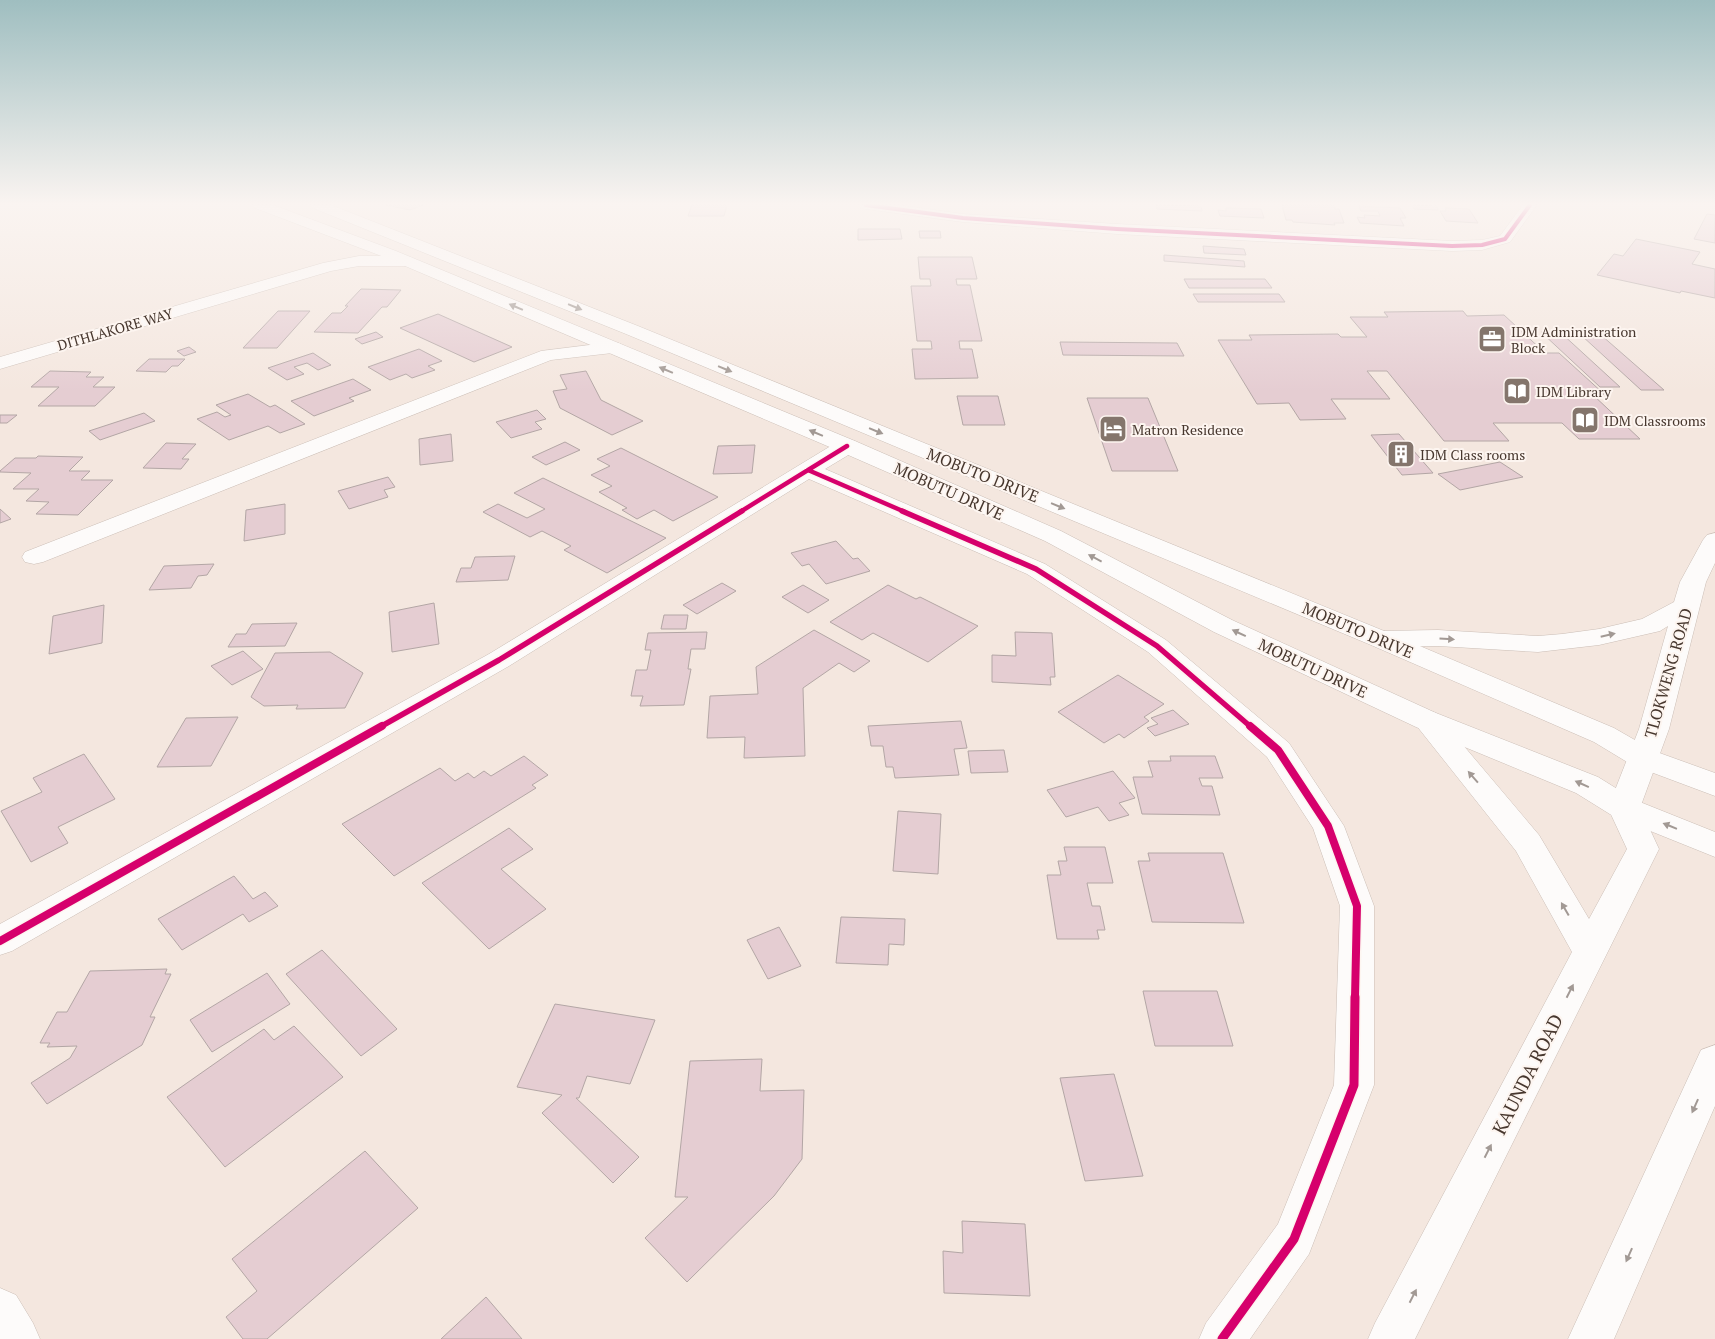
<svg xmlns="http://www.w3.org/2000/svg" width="1715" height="1339" viewBox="0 0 1715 1339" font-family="'PT Serif',serif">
<rect width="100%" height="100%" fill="#f4e7df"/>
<path fill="#e5cdd2" stroke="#b3a6a5" d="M386 205H423L410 210Z
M692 205H727L724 216H688Z
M1156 205 1201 206 1202 211 1157 209Z
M1282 205H1334L1335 209H1339L1344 223H1334L1335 225 1293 222 1292 220H1286Z
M1412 205 1436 206 1438 210 1414 209Z
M1359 206 1400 208 1406 218H1400L1404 226 1360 223 1357 217 1365 218 1364 215 1380 216 1378 211H1361Z
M1226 208 1261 209 1264 218 1220 216 1218 210 1226 211Z
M1445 208 1469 209 1478 223 1446 221 1440 211H1446Z
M1707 214 1715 215V243L1694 239Z
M858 229H900L902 239 858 240Z
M919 231H940L941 238H920Z
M1636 239 1700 252 1692 264 1715 269V298L1681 291 1680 293 1597 275 1614 254 1623 256Z
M1203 246 1244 249 1246 255 1204 253Z
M1164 255 1244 261 1245 267 1164 261Z
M918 257H972L977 279H956L957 285H970L982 341H959L960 349H972L978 378 915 379 912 349H932L931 341H917L911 286H931L930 279H920Z
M1184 279H1265L1272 288H1189Z
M361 289 401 290 387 307H382L358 333 314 332 332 313H341L348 306H345Z
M1193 294H1279L1285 302H1198Z
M278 311H310L277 348H243Z
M1463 311 1467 316 1504 315 1545 353H1559L1604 394H1592L1640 439H1579L1562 423H1493L1509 441H1444L1387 371H1367L1390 399H1331L1346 419 1300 420 1289 403 1257 404 1218 340H1252L1249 335 1338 334 1341 337H1367L1350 317H1388L1384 312Z
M438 314 512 347 474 362 400 328Z
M376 332 383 337 362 344 355 339Z
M1541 332H1560L1620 387H1600Z
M1581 335H1601L1664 390H1641Z
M1060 342 1177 343 1184 356 1063 355Z
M189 347 196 352 184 356 177 351Z
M419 349 442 361 428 366 435 370 412 378 406 374 390 380 368 367Z
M313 353 331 365 318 370 307 363 294 367 304 374 287 380 268 368Z
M149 359H185L178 366H172L166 372 136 371Z
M50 371 91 372 86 377H104L93 387H115L95 406H38L59 387H31Z
M586 371 601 400 643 421 612 435 560 408 553 391 567 389 560 375Z
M353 379 371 390 349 398 354 401 314 416 291 401Z
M248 394 270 407 275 405 305 424 280 433 268 426 229 440 197 419 217 412 225 417 231 415 216 405Z
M957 396H998L1005 425H963Z
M1087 398H1148L1178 471H1112Z
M537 410 546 419 535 422 542 429 511 438 496 422Z
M144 413 155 421 100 440 89 431Z
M0 415H17L7 423H0Z
M451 434 453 461 420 465 419 439Z
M1399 434 1433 473 1402 475 1371 435Z
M565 442 580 450 546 465 532 457Z
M166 443 196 444 182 459H189L181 469 143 468Z
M755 445 752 473 713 474 718 446Z
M621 448 718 497 673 521 654 510 637 519 622 510 627 508 599 492 612 486 591 475 610 466 597 459Z
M38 456 83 457 69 471H90L81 480H113L78 515 36 514 49 502 26 501 39 489H13L31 473 0 472V471L15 458H36Z
M1500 462 1523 477 1460 490 1438 474Z
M388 477 395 487 384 490 388 497 349 509 338 491Z
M543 478 666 538 607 573 564 550 571 546 542 531 530 537 483 512 498 504 527 518 545 509 514 493Z
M285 504V534L244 541 246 510Z
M0 509 11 519 0 523Z
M836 541 853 559 858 558 870 571 826 584 809 564 802 566 791 553Z
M515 556 508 580 456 582 461 568H471L475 557Z
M214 564 207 575 198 576 191 588 149 590 164 566Z
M722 583 736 591 697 614 683 605Z
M803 585 829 600 808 613 782 597Z
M888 585 916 599 920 597 978 626 928 662 873 633 862 640 830 622Z
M434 603 439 644 392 652 389 612Z
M104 605 102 643 49 654 53 616Z
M664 615H688L686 629H661Z
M297 623 285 646 228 647 236 634H246L252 624Z
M814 630 870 661 854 672 839 663 803 688 805 756 744 758 745 737 707 738 710 696 758 694 756 667Z
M707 632 705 649H691L688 669H691L684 705 640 706 643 696H631L636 670H647L651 650H645L648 633Z
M1015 632 1052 633 1055 677H1050L1051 685 992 682V655L1016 656Z
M243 651 263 669 232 685 211 666Z
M330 652 363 673 345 708 296 709 298 705 264 706 251 697 275 653Z
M1118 675 1164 704 1144 717 1149 721 1124 738 1119 734 1104 743 1058 712Z
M1173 710 1189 724 1155 736 1147 728 1158 724 1151 718Z
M238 717 211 766 157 767 186 718Z
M961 721 967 748 954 749 959 775 895 778 893 767H886L883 746H871L868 726Z
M1004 750 1008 772 971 773 968 751Z
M84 754 115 799 58 827 68 843 31 862 1 811 42 792 33 778Z
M524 756 548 775 532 785 536 788 394 876 342 824 440 768 455 781 468 773 474 778 484 771 491 776Z
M1170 756H1215L1223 778H1199L1202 786H1212L1220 815 1142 814 1133 777H1153L1148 761H1171Z
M1113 771 1135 798 1119 803 1129 815 1109 821 1098 807 1066 817 1047 790Z
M898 811 941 814 938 874 893 871Z
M509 828 533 849 501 869 546 909 489 949 422 883Z
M1064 847H1105L1113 883H1087L1092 906H1100L1105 930H1097L1099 939H1057L1047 875H1061L1058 861H1067Z
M1148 853H1223L1244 923 1152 922 1138 861H1150Z
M234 876 253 899 265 892 278 906 249 922 243 914 182 950 158 919Z
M841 917 905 919 904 945 889 944 888 965 836 963Z
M779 927 801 966 768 979 747 940Z
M322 950 397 1029 361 1056 286 974Z
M167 969 165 974H171L150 1017H155L142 1045 47 1104 31 1083 70 1058 77 1046 47 1047 50 1043H40L57 1012H67L90 971Z
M267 973 290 1004 212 1052 190 1020Z
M1143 991H1217L1233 1046H1155Z
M555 1004 655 1020 630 1084 587 1076 579 1098H576L639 1157 613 1183 542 1113 562 1095 517 1087Z
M294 1026 343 1077 225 1167 167 1097 264 1029 274 1040Z
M762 1059 760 1091 804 1090 802 1159 774 1196 687 1282 645 1238 688 1197H675L690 1061Z
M1114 1074 1143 1176 1085 1181 1060 1078Z
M365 1151 418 1208 267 1339H243L226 1317 257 1291 232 1259Z
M962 1221 1025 1224 1030 1296 944 1293 943 1251 963 1253Z
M486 1297 522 1339H441Z"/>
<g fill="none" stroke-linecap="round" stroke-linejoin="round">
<defs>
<path id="minor" d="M859 205H898L963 214 1117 224 1452 241 1482 240 1500 236 1523 205H1537L1510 242 1482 250 1452 251 1117 234 963 222 866 209 861 208Z
M359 256H406L412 258 414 261 412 264 406 266H359L331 271 0 369V357L323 263Z
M614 342 621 344 623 348 621 352 551 360 43 562 34 564 25 562 22 557 25 552 541 351Z
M847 440 855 441 858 446 855 451 825 469 1045 564 1166 640 1289 743 1344 826 1374 906V1085L1309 1254 1250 1339H1199L1206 1323 1278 1224 1334 1085 1340 906 1313 828 1267 757 1148 652 1027 574 809 479 509 666 12 951 0 955V924L489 654 839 441Z
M0 1288 16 1295 33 1323 40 1339H0Z"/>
<path id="secondary" d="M253 205H273L396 251 855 441 1061 531 1232 620 1436 713 1598 777 1635 800 1715 832V857L1613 816 1576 793 1416 727 1214 632 1045 541 839 451 384 257 255 208Z
M311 205H331L638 326 1389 633 1614 728 1654 751 1715 773V796L1632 765 1594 742 1371 645 626 334 313 208Z"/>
<path id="primary" d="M1715 533V563L1706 582 1669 729 1640 808 1659 849 1415 1339H1368L1375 1323 1572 952 1516 851 1412 720 1416 713 1426 710 1436 713 1539 835 1589 919 1627 849 1608 808 1639 729 1668 626 1660 631 1599 645 1538 652 1438 646 1380 647 1371 645 1367 639 1371 633 1380 631 1438 630 1538 636 1562 634 1599 629 1642 619 1674 602 1680 582 1703 540 1707 535Z
M1715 1045V1106L1614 1339H1568L1701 1050Z"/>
</defs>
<use href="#minor" stroke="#cbbeb6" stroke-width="1"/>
<use href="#secondary" stroke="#cbbeb6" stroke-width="1"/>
<use href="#primary" stroke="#cbbeb6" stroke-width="1"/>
<use href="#minor" fill="#fdfbfa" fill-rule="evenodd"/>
<use href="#secondary" fill="#fdfbfa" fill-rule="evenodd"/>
<use href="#primary" fill="#fdfbfa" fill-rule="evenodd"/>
<defs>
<path id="cycleway-far4" d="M866 205 963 218 1117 229 1452 246 1482 245 1505 239 1530 205"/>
<path id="cycleway-far3" d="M808 470 905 512
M740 512 847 446"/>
<path id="cycleway-far2" d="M902 511 1036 569 1157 646 1251 727
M380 727 499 660 742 511"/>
<path id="cycleway-far1" d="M1250 726 1278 750 1328 826 1357 906 1355 998
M0 941 382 726"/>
<path id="cycleway" d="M1222 1339 1294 1239 1354 1085 1355 997"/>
</defs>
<use href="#cycleway-far4" stroke="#fdf5f0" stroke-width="5.5"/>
<use href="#cycleway-far3" stroke="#fdf5f0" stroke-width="7"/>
<use href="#cycleway-far2" stroke="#fdf5f0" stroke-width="9"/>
<use href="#cycleway-far1" stroke="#fdf5f0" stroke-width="11"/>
<use href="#cycleway" stroke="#fdf5f0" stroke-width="12"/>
<use href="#cycleway-far4" stroke="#d6006c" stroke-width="4"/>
<use href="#cycleway-far3" stroke="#d6006c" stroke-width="4.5"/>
<use href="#cycleway-far2" stroke="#d6006c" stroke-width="5.5"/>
<use href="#cycleway-far1" stroke="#d6006c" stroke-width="8"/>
<use href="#cycleway" stroke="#d6006c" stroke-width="9"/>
</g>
<defs><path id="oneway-solid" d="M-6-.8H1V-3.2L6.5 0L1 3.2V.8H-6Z" transform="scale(1.25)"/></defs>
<g fill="#a29994">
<use href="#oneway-solid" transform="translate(516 307) rotate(-157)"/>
<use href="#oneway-solid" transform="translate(575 307) rotate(22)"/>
<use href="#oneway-solid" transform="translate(725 369) rotate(22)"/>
<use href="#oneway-solid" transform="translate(666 370) rotate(-157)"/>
<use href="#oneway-solid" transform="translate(876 431) rotate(22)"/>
<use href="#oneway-solid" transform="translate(816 433) rotate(-157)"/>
<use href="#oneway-solid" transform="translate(1058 506) rotate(22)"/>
<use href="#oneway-solid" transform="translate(1095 558) rotate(-152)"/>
<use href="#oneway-solid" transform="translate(1239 633) rotate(-155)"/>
<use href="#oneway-solid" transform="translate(1608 635) rotate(-13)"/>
<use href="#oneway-solid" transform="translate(1447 639) rotate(3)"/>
<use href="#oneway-solid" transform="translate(1473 777) rotate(-131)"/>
<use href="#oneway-solid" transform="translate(1582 784) rotate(-156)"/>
<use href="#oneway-solid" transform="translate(1670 826) rotate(-158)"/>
<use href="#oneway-solid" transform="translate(1565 909) rotate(-120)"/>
<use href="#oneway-solid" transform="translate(1570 991) rotate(-63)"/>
<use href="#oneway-solid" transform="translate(1695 1106) rotate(114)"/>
<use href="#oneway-solid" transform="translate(1488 1151) rotate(-63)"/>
<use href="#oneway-solid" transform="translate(1629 1255) rotate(114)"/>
<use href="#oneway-solid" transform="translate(1413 1296) rotate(-63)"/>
</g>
<linearGradient id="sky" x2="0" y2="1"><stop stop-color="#9fbec0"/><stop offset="0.52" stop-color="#faf4f1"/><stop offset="1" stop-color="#faf4f1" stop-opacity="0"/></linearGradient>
<rect width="1715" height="392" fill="url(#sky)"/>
<defs>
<symbol id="office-square" viewBox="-11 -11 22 22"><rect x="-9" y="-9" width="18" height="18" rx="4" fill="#84756c" stroke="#fdf5f0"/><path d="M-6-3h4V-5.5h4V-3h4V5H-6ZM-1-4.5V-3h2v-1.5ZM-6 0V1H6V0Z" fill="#fff"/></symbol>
<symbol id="library-square" viewBox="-11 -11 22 22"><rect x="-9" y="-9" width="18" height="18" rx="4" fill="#84756c" stroke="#fdf5f0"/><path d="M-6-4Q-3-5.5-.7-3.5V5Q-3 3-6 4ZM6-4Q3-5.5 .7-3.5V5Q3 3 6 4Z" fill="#fff"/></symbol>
<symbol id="hotel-square" viewBox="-11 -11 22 22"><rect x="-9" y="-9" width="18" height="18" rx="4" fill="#84756c" stroke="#fdf5f0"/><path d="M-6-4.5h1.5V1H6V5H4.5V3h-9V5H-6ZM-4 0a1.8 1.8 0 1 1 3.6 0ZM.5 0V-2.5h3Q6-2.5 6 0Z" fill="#fff"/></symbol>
<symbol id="building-square" viewBox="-11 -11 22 22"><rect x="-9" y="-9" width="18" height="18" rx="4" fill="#84756c" stroke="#fdf5f0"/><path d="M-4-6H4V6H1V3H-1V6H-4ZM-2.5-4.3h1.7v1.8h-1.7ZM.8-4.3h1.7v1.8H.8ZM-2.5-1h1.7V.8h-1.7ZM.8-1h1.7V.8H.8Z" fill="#fff"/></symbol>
</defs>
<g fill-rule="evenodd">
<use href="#office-square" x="1476" y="323" width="32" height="32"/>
<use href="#library-square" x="1501" y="375" width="32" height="32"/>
<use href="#library-square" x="1569" y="404" width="32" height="32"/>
<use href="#hotel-square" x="1097" y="413" width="32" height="32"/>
<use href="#building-square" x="1385" y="438" width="32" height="32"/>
</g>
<g text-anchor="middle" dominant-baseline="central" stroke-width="4" stroke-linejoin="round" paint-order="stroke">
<g font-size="14" fill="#47372e" stroke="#fdf5f0">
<text transform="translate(115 329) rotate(-16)">DITHLAKORE WAY</text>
</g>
<g font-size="14" fill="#47372e" stroke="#fdf5f0" text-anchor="start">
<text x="1511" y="331">IDM Administration<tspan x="1511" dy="16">Block</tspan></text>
<text x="1536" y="391">IDM Library</text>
<text x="1604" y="420">IDM Classrooms</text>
<text x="1132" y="429">Matron Residence</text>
<text x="1420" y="454">IDM Class rooms</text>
</g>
<g font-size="16" fill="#47372e" stroke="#fdf5f0">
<text transform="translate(983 475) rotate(22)">MOBUTO DRIVE</text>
<text transform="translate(949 491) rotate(24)">MOBUTU DRIVE</text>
<text transform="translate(1358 630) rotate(23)">MOBUTO DRIVE</text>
<text transform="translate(1313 668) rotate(25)">MOBUTU DRIVE</text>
<text transform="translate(1668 673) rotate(-74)">TLOKWENG ROAD</text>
</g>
<g font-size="19" fill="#47372e" stroke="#fdf5f0">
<text transform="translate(1527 1074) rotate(-63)">KAUNDA ROAD</text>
</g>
</g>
</svg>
